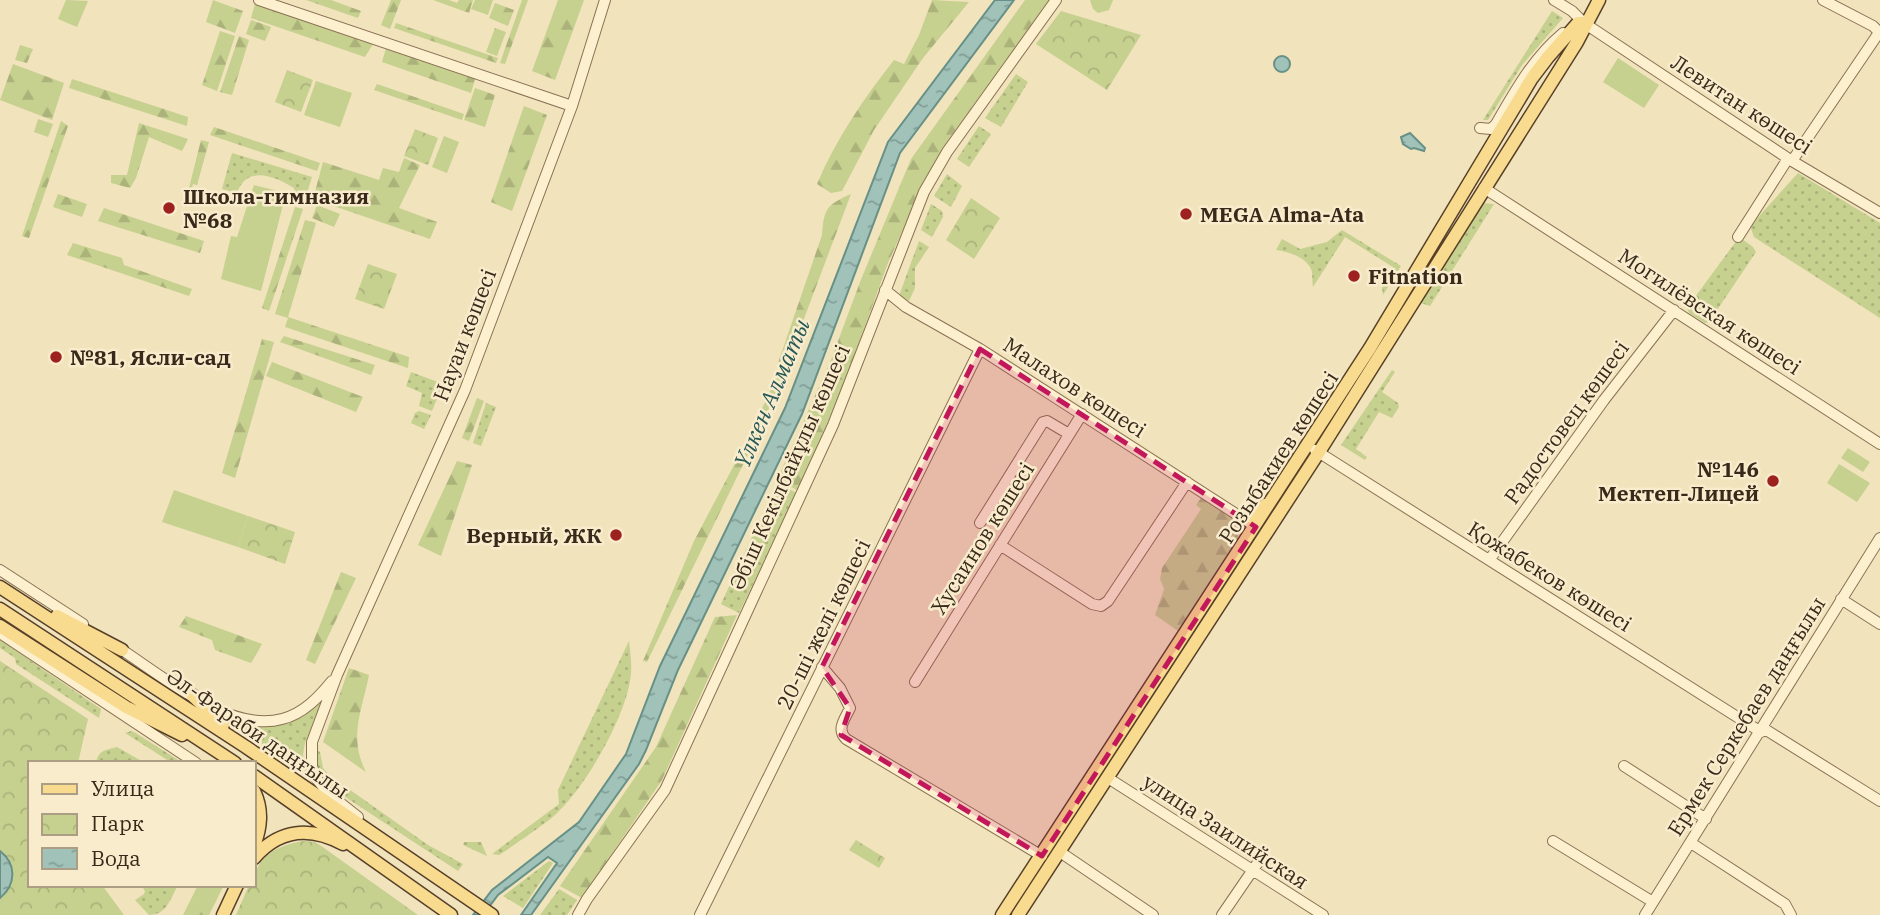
<svg xmlns="http://www.w3.org/2000/svg" width="1880" height="915" viewBox="0 0 1880 915" font-family="'IBM Plex Serif',serif">
<defs>
<pattern id="grass-dots" width="8" height="8" patternUnits="userSpaceOnUse" patternTransform="scale(1.75)"><rect width="8" height="8" fill="#c6d08f"/><path d="M2 2h.1M6 6h.1" fill="none" stroke="#abb37b" stroke-width="1.8" stroke-linecap="round"/></pattern>
<pattern id="forest-firs" width="22" height="20" patternUnits="userSpaceOnUse" patternTransform="scale(1.75)"><rect width="22" height="20" fill="#c6d08f"/><path d="M5 1l3.5 6h-7zM16 11l3.5 6h-7z" fill="#abb37b"/></pattern>
<pattern id="park-crowns" width="20" height="18" patternUnits="userSpaceOnUse" patternTransform="scale(1.75)"><rect width="20" height="18" fill="#c6d08f"/><path d="M2 6a3 3 0 1 1 6 0M12 15a3 3 0 1 1 6 0" fill="none" stroke="#abb37b"/></pattern>
<pattern id="water-ripples" width="26" height="14" patternUnits="userSpaceOnUse" patternTransform="scale(1.75)"><rect width="26" height="14" fill="#a0c2b9"/><path d="M2 4q2-2 4 0t4 0M15 11q2-2 4 0t4 0" fill="none" stroke="#839e96"/></pattern>
</defs>
<rect width="100%" height="100%" fill="#f1e3bc"/>
<path fill="url(#grass-dots)" d="M1552 11 1563 18 1522 65 1488 120H1483Z
M1016 74 1028 82 1001 127 985 118Z
M979 126 991 134 969 167 957 159Z
M232 153 312 177 303 206 297 204 294 188C276 177 247 164 237 193L222 189Z
M1798 173 1880 223V318L1754 237 1750 226Z
M947 174 962 186 951 207 934 196Z
M1482 203 1494 204 1430 306 1421 303Z
M931 204 942 211 943 217 932 237 921 230Z
M1342 230 1401 266 1383 295 1382 288 1393 267 1345 237 1313 287C1312 282 1313 273 1311 269 1306 257 1287 251 1276 250L1282 239 1300 249 1327 242Z
M1742 239 1753 247 1756 252 1709 322 1705 323 1689 313 1687 308 1737 240Z
M919 241 929 247 915 268V288L909 301 899 296Z
M1392 370 1395 372 1382 392 1398 403 1399 407 1392 418 1379 412 1356 449 1367 457 1365 460 1341 445Z
M411 372 443 384 432 411 419 406 422 393 406 386Z
M486 403 496 407 481 446 473 443Z
M419 411 431 415 424 429 411 423 415 413Z
M777 483 797 493 739 613 721 604Z
M0 640 101 709 99 718 16 664 15 658 0 648Z
M629 641C630 651 632 663 631 673 628 714 585 788 555 815 540 828 523 838 507 850L499 855 492 854 559 804 558 790Z
M327 692 305 743 303 754 307 776 276 753 229 722C271 731 299 727 327 692Z
M131 731 134 732 183 763H172L125 733Z
M117 747 145 763H96C98 750 106 750 117 747Z
M315 749 320 752 323 768 329 775 428 845 463 864 458 871 330 787 318 770Z
M464 842H481L487 856 463 845Z
M549 861 553 863 523 908 503 896Z
M141 885H178C170 900 166 915 149 915L135 900 144 894 145 891Z
M559 889 577 900 567 915H540Z"/>
<path fill="url(#forest-firs)" d="M213 0 243 11 235 33 206 22Z
M306 0H331L361 11 358 18Z
M391 0H401L390 29 381 25Z
M433 0H449L457 3 459 0H473L469 13Z
M522 0H528L505 64 500 63Z
M558 0H584L555 80 532 71Z
M932 0 969 2 923 58 874 130 842 191 831 193 817 184C836 139 864 98 894 60L904 64 919 35Z
M1025 0H1049L949 139 922 187 888 263 849 370 799 491 777 480 831 360 860 282 911 159Z
M495 3 514 10 508 26 489 18Z
M255 4 373 44 365 57 251 18Z
M251 20 271 27 265 41 246 34Z
M396 23 498 58 496 63 394 28Z
M495 28 506 32 497 56 486 52Z
M220 31 235 36 217 91 202 85Z
M239 36 249 40 232 95 220 92Z
M20 45 33 49 27 63 15 60Z
M386 48 475 79 471 93 382 62Z
M13 64 64 83 52 120 0 100Z
M72 79 188 117 187 126 69 88Z
M377 84 464 114 462 120 374 90Z
M475 88 495 95 485 127 464 120Z
M524 106 547 115 512 211 491 202Z
M38 119 53 124 48 137 34 132Z
M61 121 68 126 29 238 22 236Z
M139 123 188 139 182 151 149 137 136 178 130 188 111 183V175H127Z
M214 127 320 163 317 171 210 135Z
M201 140 209 142 197 185 193 184 191 192 189 188Z
M404 158 420 165 399 208 437 222 430 239 313 199 323 162 379 180 383 168 399 172Z
M58 194 87 204 82 217 53 207Z
M851 194 785 369 777 366 822 235C824 209 826 205 851 194Z
M317 205 340 214 334 227 312 218Z
M295 207 303 209 269 311 262 308Z
M104 208 204 241 200 253 98 221Z
M305 220 316 223 288 317 409 357 408 368 285 327 288 318 275 314Z
M73 243 122 258 124 265 192 289 189 296 67 255Z
M284 336 375 365 371 375 280 342Z
M262 339 274 342 235 478 222 473Z
M272 362 363 397 356 412 266 376Z
M779 371 783 372 781 381 755 440 647 662 643 661 694 541 752 431Z
M477 398 484 401 469 441 462 438Z
M457 461 472 465 441 556 418 545Z
M1201 498 1235 520 1238 538 1178 631 1155 615 1164 589 1160 579 1162 568 1201 509 1196 505Z
M341 572 356 578 315 664 306 660Z
M737 615 662 780 582 898 560 886 656 747 715 617Z
M186 616 262 644 251 663 215 650 212 640 179 627Z
M349 668 369 675C362 711 348 737 366 772L323 742Z
M198 885H224L209 915H183Z"/>
<path fill="url(#park-crowns)" d="M475 0H493L488 15 471 9Z
M1061 11 1141 35 1107 90 1036 44Z
M287 70 313 80 301 112 275 102Z
M415 129 438 138 428 165 404 156Z
M971 198 1000 218 974 259 946 240Z
M368 264 397 274 384 309 355 299Z
M248 516 295 532 285 564 238 547Z
M0 661 88 719 78 763H30V885H102L124 915H0Z
M856 840 885 858 879 868 849 850Z
M304 841 315 842 324 848 418 915H236L249 885H254C254 856 278 845 304 841Z"/>
<path fill="#c6d08f" d="M66 0 88 1 77 27 58 19Z
M1090 0H1113L1109 10 1098 13 1093 9Z
M1618 58 1659 85 1644 108 1603 82Z
M316 81 352 93 340 127 304 115Z
M444 136 459 142 447 173 432 167Z
M254 185 286 193 261 291 221 279 231 236 237 237Z
M1848 448 1870 462 1863 472 1841 458Z
M1839 464 1870 483 1857 502 1827 483Z
M174 490 248 516 238 547 162 522Z"/>
<path fill="url(#water-ripples)" stroke="#679087" stroke-width="2" d="M995 0H1014L900 153 802 414 678 670 646 750 639 764 531 915H521L557 863 548 857 498 895 483 915H473L492 890 579 822 626 754 660 666 785 408 888 142Z
M1274 64a8 8 0 1 1 16 0a8 8 0 1 1-16 0Z
M1410 133 1425 148 1424 151 1414 148 1411 149 1403 144 1401 137Z
M0 851C17 864 16 885 0 898Z"/>
<g fill="none" stroke-linecap="round" stroke-linejoin="round">
<defs>
<path id="minor" d="M259 0 572 106
M1554 0 1572 11 1584 23 1792 161 1880 213
M1823 0 1873 26 1879 32
M1480 128 1491 129 1496 124C1515 91 1533 58 1563 33
M1792 161 1880 31
M1484 188 1880 444
M1738 237 1787 160
M885 290 906 307 980 349 1250 523
M1315 450 1761 732
M980 523 1043 422 1047 421 1069 434
M1000 545 1092 604 1101 606 1108 601 1187 482
M1490 559 1604 400 1674 310
M0 570 83 624
M1841 599 1880 624
M0 633 196 763
M119 648C160 674 230 734 282 719 303 714 319 697 332 681
M822 667 840 688 850 708C845 719 836 729 846 739L1042 856
M915 682 1082 414
M1763 728 1880 801
M1624 766 1706 819
M1108 778 1323 915
M358 817 329 794 316 778 312 767V742L337 675 465 390 572 106 605 0
M1553 841 1653 902
M1691 843 1785 904 1791 915
M1060 852 1153 915
M578 915 587 899 665 790 833 425 924 192 947 152 1056 0
M700 915 980 349
M1222 915 1261 858
M1645 915 1880 538"/>
<path id="major" d="M1244 519 1261 511 1265 505
M0 587 246 747 492 915
M0 609 235 763
M57 616 122 650
M0 626 126 707 182 735
M192 695 223 725
M254 776 451 915
M254 791C263 810 261 827 254 846
M254 858C279 829 310 826 343 844
M223 915 237 885
M1002 915 1370 348 1532 78 1548 57 1578 23H1584
M1018 915 1319 452 1577 42 1599 0"/>
</defs>
<use href="#minor" stroke="#8a7254" stroke-width="12"/>
<use href="#major" stroke="#574029" stroke-width="15"/>
<use href="#minor" stroke="#fcf0cf" stroke-width="10"/>
<use href="#major" stroke="#f9db8f" stroke-width="12"/>
</g>
<path fill="#c2185b" fill-opacity="0.2" stroke="#c2185b" stroke-width="5" stroke-dasharray="14 9" stroke-linejoin="round" d="M980 349 1256 527 1042 856 841 735 850 708 822 667Z"/>
<g fill="#9d221f" stroke="#f8eccc" stroke-width="2.5">
<circle cx="169" cy="208" r="7"/>
<circle cx="1186" cy="214" r="7"/>
<circle cx="1354" cy="276" r="7"/>
<circle cx="56" cy="357" r="7"/>
<circle cx="1773" cy="481" r="7"/>
<circle cx="616" cy="535" r="7"/>
</g>
<g text-anchor="middle" dominant-baseline="central" stroke-width="5" stroke-linejoin="round" paint-order="stroke">
<g font-size="21" fill="#38291a" stroke="#f8eccc">
<text transform="translate(1742 104) rotate(33)">Левитан көшесі</text>
<text transform="translate(1710 311) rotate(33)">Могилёвская көшесі</text>
<text transform="translate(464 335) rotate(-69)">Науаи көшесі</text>
<text transform="translate(1075 387) rotate(33)">Малахов көшесі</text>
<text transform="translate(1566 422) rotate(-54)">Радостовец көшесі</text>
<text transform="translate(1278 457) rotate(-57)">Розыбакиев көшесі</text>
<text transform="translate(789 467) rotate(-66)">Әбіш Кекілбайұлы көшесі</text>
<text transform="translate(982 538) rotate(-58)">Хусаинов көшесі</text>
<text transform="translate(1550 576) rotate(32)">Қожабеков көшесі</text>
<text transform="translate(823 624) rotate(-64)">20-ші желі көшесі</text>
<text transform="translate(1746 716) rotate(-58)">Ермек Серкебаев даңғылы</text>
<text transform="translate(258 733) rotate(34)">Әл-Фараби даңғылы</text>
<text transform="translate(1226 831) rotate(33)">улица Заилийская</text>
</g>
<g font-size="21" font-weight="bold" fill="#38291a" stroke="#f8eccc" text-anchor="start">
<text x="183" y="196">Школа-гимназия<tspan x="183" dy="24">№68</tspan></text>
<text x="1200" y="214">MEGA Alma-Ata</text>
<text x="1368" y="276">Fitnation</text>
<text x="70" y="357">№81, Ясли-сад</text>
<text x="1759" y="469" text-anchor="end">№146<tspan x="1759" dy="24">Мектеп-Лицей</tspan></text>
<text x="602" y="535" text-anchor="end">Верный, ЖК</text>
</g>
<g font-size="23" font-style="italic" fill="#285957" stroke="#f8eccc">
<text transform="translate(771 393) rotate(-67)">Үлкен Алматы</text>
</g>
</g>
<rect x="28" y="761" width="228" height="126" fill="#f8eccc" stroke="#ab9e85" stroke-width="2"/>
<rect x="42" y="784" width="35" height="10" fill="#f9db8f" stroke="#ab9e85" stroke-width="2"/>
<text x="91" y="796" font-size="21" fill="#38291a">Улица</text>
<rect x="42" y="814" width="35" height="21" fill="url(#park-crowns)" stroke="#ab9e85" stroke-width="2"/>
<text x="91" y="831" font-size="21" fill="#38291a">Парк</text>
<rect x="42" y="848" width="35" height="21" fill="url(#water-ripples)" stroke="#ab9e85" stroke-width="2"/>
<text x="91" y="866" font-size="21" fill="#38291a">Вода</text>
</svg>
